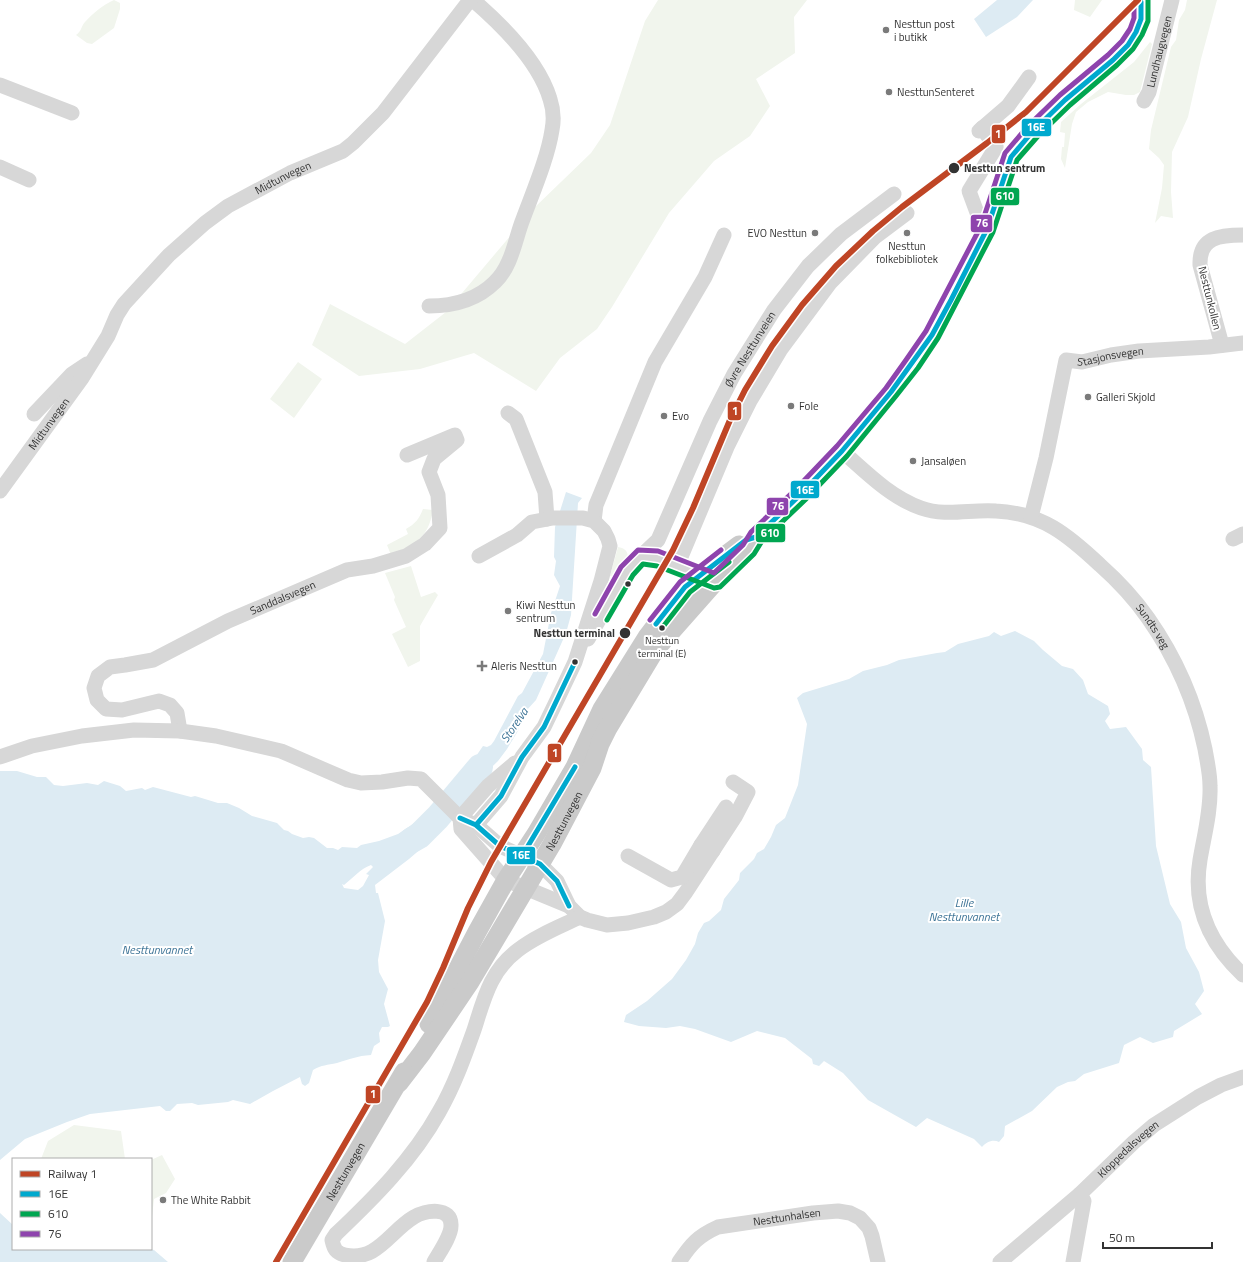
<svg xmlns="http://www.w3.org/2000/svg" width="1243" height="1262" viewBox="0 0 1243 1262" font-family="'Titillium Web',sans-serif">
<rect width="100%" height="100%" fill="#fff"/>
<path fill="#f1f5ed" d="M114 0 120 3V9L114 28 92 44 87 43 76 35C82 31 81 26 85 22 93 13 103 5 114 0Z
M658 0H807L794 17 795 53 756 79 770 106 750 136 714 161 669 213 612 307 597 329 560 358 536 391 474 353 420 369 359 376 312 345 330 304 405 344 446 312 533 209 591 153 610 125 645 21Z
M1075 0H1102L1090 17 1074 10Z
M1187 0H1217L1201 59 1188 117 1172 152 1171 192 1173 218 1161 216 1155 223 1162 188 1164 165 1159 158 1149 149 1151 130 1171 47 1176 40 1179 20 1185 10Z
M1150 42 1152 44 1140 92 1134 95H1126L1108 92 1088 102 1076 112 1072 124 1065 168 1061 159 1062 147H1064L1065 133 1060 132 1061 122 1081 104 1134 62Z
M298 362 322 379 294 418 270 399Z
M423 509 433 510C428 539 415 544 391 555L387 545 408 534 406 529C415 524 419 519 423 509Z
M618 547C624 548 627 550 628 556L620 566 613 577 610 576Z
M411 566 421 597 435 592 438 595 420 626V661L408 667 392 634 406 627 394 600 395 597 385 573Z
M74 1125 121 1131 125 1159H41L48 1141Z
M162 1155 175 1179 166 1193 154 1199 151 1226V1160Z"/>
<path fill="#ddebf3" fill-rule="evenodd" d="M997 0H1033L1017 17 986 37 974 19Z
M566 492 582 498 578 503 571 615 566 633 536 700 526 711 521 721 518 731 507 749 498 761 464 794 458 795 451 788 456 786 462 781 470 772 472 762 483 746 487 747 491 745 494 741 518 696 522 693 543 654 551 613 560 586 554 575 556 561 554 557 555 527Z
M1015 631 1034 641 1043 650 1062 666 1073 669 1083 680 1088 694 1108 706 1110 714 1105 721 1110 729 1126 727 1142 749 1143 760 1151 767 1156 846 1170 904 1181 922 1186 948 1199 972 1204 991 1195 1004 1202 1014 1174 1031 1173 1037 1153 1043 1140 1037 1124 1045 1119 1063 1084 1074 1075 1081 1068 1082 1057 1087 1032 1111 1005 1126 1004 1136 999 1142C993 1139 986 1142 982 1147L974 1139 927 1118 916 1127 868 1100 843 1073 824 1061 819 1066 813 1064 812 1059 785 1038 757 1031 731 1042 695 1029 680 1026 666 1028 639 1026 624 1022 626 1015 647 1001 672 979 686 960 695 944 698 933 704 923 709 921 721 910 724 899 739 880 740 873 754 859 757 853 764 849 771 837 776 825 785 818 798 785 807 724 797 698 803 693 849 679 863 671 887 665 899 660 937 653 945 652 958 644 989 636 994 632 1001 636Z
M0 771H17L37 777H46L54 785 63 786 87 783 98 785 104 781 120 786 126 791 142 788 145 790 153 787 191 797 195 796 218 803H227L239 808 252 816 277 823 284 830 288 831 292 834 303 838 309 837 314 838 327 848H333L338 850 342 847 357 848 361 845 379 841 398 834 432 811 442 822 430 841 409 859 375 885 376 893H378L385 921 378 960 379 972 388 989 384 1004 390 1026 388 1027H382L379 1033 380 1042 374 1046 371 1055C357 1056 350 1059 337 1063 327 1065 322 1065 313 1070L309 1083 305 1086 302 1084 300 1077 273 1091 250 1104 233 1100 228 1102 198 1105 192 1103 177 1104 170 1111H166L160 1106 90 1114 67 1122 25 1139 0 1160ZM371 865 373 867 366 874 369 875 363 886 358 890 344 888 342 884 344 885C353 878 360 869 371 865Z
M0 1213 13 1225V1249H150L154 1250 168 1262H0Z"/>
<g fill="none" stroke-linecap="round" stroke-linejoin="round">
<path stroke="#ddebf3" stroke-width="26" d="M412 840 419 836 438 817 480 767"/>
<g stroke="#d7d7d7" stroke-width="15">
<path d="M0 85 72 113"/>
<path id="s1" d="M1144 101 1149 92 1172 0"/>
<path d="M979 131 1008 106 1029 77"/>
<path d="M0 167 29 180"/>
<path d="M979 218 969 191 996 147 982 128"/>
<path d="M429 306C453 306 477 300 495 282 512 266 515 239 523 219 533 192 548 157 552 130 554 120 553 108 550 99 539 62 502 25 473 0"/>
<path d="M1222 345 1200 265C1199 237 1220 235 1243 235"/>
<path d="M508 413 516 419 545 492 547 519"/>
<path d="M34 414 72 374 87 364"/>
<path id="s2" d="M842 451C866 472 890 497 921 508 946 517 971 509 996 511 1042 513 1068 535 1100 565 1118 581 1134 598 1148 618 1176 658 1195 701 1205 749 1207 761 1210 773 1210 786 1211 811 1204 836 1200 860 1192 907 1210 944 1243 975"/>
<path id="s3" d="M0 491 82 378 108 336 117 315 124 304 169 255 205 223 228 206 290 173 343 151 353 143 383 113 470 0"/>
<path id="s4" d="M1031 517 1046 458 1066 360 1082 362 1111 355 1139 351 1209 347 1243 343"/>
<path d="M594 521 596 505 601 493 655 362 705 277 724 235"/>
<path d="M1233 539 1243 534"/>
<path id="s5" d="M640 557 658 540 710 421 734 374 774 310 808 266 841 234 894 194"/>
<path d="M680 559 727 447 750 401 781 349 830 283 875 237 907 213"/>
<path d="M588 639 627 571 640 557C659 556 661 562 677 567 687 571 697 574 707 578"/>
<path id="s6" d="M180 731 177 713 170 705 159 701 122 710 106 709 97 700 94 688 98 676 110 667 125 665 153 660 228 621 347 570 373 566 406 556 425 544 440 528 438 495 429 472 434 459 457 440 455 435 407 455"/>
<path d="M0 757 32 746 82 736 134 730 180 731 216 736 281 751 348 780 361 783 382 782 408 778 421 779 460 818 476 825 500 846 540 864 557 881 569 906 580 917 587 920 607 925 628 923 654 917 666 912 677 904 686 892 735 817 748 792 733 782"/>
<path d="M460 818 461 829 506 880 569 906"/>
<path d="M460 818 488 786 515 763"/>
<path d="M476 825 501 796 522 757 544 727 557 700 575 662 601 581 610 546 608 539 604 531 594 521 583 518H553L532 522 517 535 479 556"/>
<path d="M701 845 726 807"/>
<path d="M628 856 671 880 682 877 701 845 713 851"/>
<path d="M434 1262C439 1253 451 1236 451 1226 452 1206 425 1210 414 1217 390 1231 377 1262 345 1255 336 1253 334 1249 332 1240L336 1234C374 1198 413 1159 439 1112 454 1086 464 1058 474 1030 484 999 490 971 518 950 536 936 559 927 580 917"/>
<path id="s7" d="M679 1262C691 1244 698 1236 718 1227L813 1213 838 1211 850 1213 860 1218 869 1228 872 1236 878 1262"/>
<path d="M1000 1262 1080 1194"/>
<path id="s8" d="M1073 1262 1084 1201 1080 1194 1134 1142 1154 1125 1198 1097 1221 1085 1243 1077"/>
</g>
<g stroke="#cacaca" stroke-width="19">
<path d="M429 1024 477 932 506 880 536 834 575 767 602 709 647 637 685 587 699 575 739 545"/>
<path id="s9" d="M399 1083 422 1053 470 982 552 844 592 768 600 744 608 728 655 650 716 581 749 549 756 537 800 495 842 451 891 392 912 364 932 335 951 300 987 229 1003 183 1011 157 1033 131 1065 100 1113 60 1128 45 1136 32 1141 19V0"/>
<path id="s10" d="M292 1262 404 1072"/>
</g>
<defs>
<path id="bus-1" d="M656 624 685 587 746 540 756 537 800 495 842 451 891 392 932 335 951 300 987 229 1011 157 1033 131 1065 100 1113 60 1128 45 1136 32 1141 19V2L1139 0
M460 818 476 825 500 846 540 864 557 881 569 906
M476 825 501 796 522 757 544 727 575 662
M522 856 575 767"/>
<path id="bus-2" d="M607 620 633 575 643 564 657 566 714 588 720 587 754 554 762 541 805 500 847 456 896 396 918 368 938 338 993 232 1017 160 1038 136 1070 105 1117 65 1133 49 1142 35 1148 21V0
M662 628 690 592 729 562"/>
<path id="bus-3" d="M595 614 621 567 638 550 658 551 714 573 743 545 751 532 795 490 837 446 886 388 906 360 926 331 981 226 1005 153 1028 126 1060 95 1108 55 1122 41 1130 29 1134 18V0
M650 620 680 582 721 550"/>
</defs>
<use href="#bus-1" stroke="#fff" stroke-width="8"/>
<use href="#bus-2" stroke="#fff" stroke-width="8"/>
<use href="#bus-3" stroke="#fff" stroke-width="8"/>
<use href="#bus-1" stroke="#00a9ce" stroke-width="5"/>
<use href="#bus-2" stroke="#00a651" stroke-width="5"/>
<use href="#bus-3" stroke="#8e44ad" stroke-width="5"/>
<defs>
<path id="rail-1" d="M276 1262 427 1002 443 968 468 908 491 862 673 550 693 508 730 420 745 390 772 346 802 305 836 266 873 231 902 207 987 143 1026 112 1138 0"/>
</defs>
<use href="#rail-1" stroke="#fff" stroke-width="9"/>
<use href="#rail-1" stroke="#bf4525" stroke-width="6"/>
</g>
<g fill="#7a7a7a" stroke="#fff" stroke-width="1.5">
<circle cx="886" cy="30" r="4"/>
<circle cx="889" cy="92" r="4"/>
<circle cx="815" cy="233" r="4"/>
<circle cx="907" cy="233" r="4"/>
<circle cx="1088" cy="397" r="4"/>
<circle cx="791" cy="406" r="4"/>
<circle cx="664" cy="416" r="4"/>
<circle cx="913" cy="461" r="4"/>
<circle cx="508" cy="611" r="4"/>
<path d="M480 660h4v4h4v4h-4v4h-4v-4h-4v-4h4z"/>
<circle cx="163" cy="1200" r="4"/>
</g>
<g fill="#333" stroke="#fff" stroke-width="1.5">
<circle cx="954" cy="168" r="6"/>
<circle cx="628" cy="584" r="3.5"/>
<circle cx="662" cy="628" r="3.5"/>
<circle cx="625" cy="633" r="6"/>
<circle cx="575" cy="662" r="3.5"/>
</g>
<g text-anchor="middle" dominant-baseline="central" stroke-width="4" stroke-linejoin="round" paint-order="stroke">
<g font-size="10" fill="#333" stroke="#fff">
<text x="662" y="640">Nesttun<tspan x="662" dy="13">terminal (E)</tspan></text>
</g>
<g font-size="11" fill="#333" stroke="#fff" text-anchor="start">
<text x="894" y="24">Nesttun post<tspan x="894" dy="13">i butikk</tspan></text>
<text x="897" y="92">NesttunSenteret</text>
<text x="807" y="233" text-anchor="end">EVO Nesttun</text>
<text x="907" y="246" text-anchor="middle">Nesttun<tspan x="907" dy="13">folkebibliotek</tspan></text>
<text x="1096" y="397">Galleri Skjold</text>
<text x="799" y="406">Fole</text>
<text x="672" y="416">Evo</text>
<text x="921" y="461">Jansaløen</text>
<text x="516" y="605">Kiwi Nesttun<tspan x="516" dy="13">sentrum</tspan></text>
<text x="491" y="666">Aleris Nesttun</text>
<text x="171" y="1200">The White Rabbit</text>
</g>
<g font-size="11" fill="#333" stroke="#fff">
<text stroke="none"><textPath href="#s1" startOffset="52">Lundhaugvegen</textPath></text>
<text stroke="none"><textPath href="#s3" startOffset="430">Midtunvegen</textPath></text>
<text transform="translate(1210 298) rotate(76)">Nesttunkollen</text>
<text stroke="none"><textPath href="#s5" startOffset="237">Øvre Nesttunveien</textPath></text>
<text stroke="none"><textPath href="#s4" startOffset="206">Stasjonsvegen</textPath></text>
<text stroke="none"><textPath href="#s3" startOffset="83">Midtunvegen</textPath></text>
<text stroke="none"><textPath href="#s6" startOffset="335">Sanddalsvegen</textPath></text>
<text stroke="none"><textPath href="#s2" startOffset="375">Sundts veg</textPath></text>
<text stroke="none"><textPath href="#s9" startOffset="310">Nesttunvegen</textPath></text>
<text stroke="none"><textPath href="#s8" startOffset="136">Kloppedalsvegen</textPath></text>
<text stroke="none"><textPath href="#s10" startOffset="105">Nesttunvegen</textPath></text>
<text stroke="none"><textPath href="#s7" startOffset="123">Nesttunhalsen</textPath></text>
</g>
<g font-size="11" font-weight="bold" fill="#333" stroke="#fff" text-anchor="start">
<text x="964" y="168">Nesttun sentrum</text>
<text x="615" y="633" text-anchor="end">Nesttun terminal</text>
</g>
<g font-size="12" font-style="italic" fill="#3f7597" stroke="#fff">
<text transform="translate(514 725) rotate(-56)">Storelva</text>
<text x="964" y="902">Lille<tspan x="964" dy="14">Nesttunvannet</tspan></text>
<text x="157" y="949">Nesttunvannet</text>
</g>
</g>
<g stroke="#fff" stroke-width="1.5">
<rect x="1021" y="118" width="31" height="19" rx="4" fill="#00a9ce"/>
<rect x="991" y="124" width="15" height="20" rx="4" fill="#bf4525"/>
<rect x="990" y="187" width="30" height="19" rx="4" fill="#00a651"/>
<rect x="970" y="214" width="23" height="19" rx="4" fill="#8e44ad"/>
<rect x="727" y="401" width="15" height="20" rx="4" fill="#bf4525"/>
<rect x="790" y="480" width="30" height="19" rx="4" fill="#00a9ce"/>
<rect x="766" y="497" width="23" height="19" rx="4" fill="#8e44ad"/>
<rect x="755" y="523" width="31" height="20" rx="4" fill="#00a651"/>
<rect x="547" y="743" width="15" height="20" rx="4" fill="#bf4525"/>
<rect x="506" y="846" width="30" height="19" rx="4" fill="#00a9ce"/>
<rect x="365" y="1085" width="16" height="19" rx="4" fill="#bf4525"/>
</g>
<g font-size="11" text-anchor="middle" font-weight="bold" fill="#fff">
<text x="1036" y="131">16E</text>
<text x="998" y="138">1</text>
<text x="1005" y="200">610</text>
<text x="982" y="227">76</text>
<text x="735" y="415">1</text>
<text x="805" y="494">16E</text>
<text x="778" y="510">76</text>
<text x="770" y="537">610</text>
<text x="555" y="757">1</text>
<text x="521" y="859">16E</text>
<text x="373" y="1098">1</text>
</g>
<rect x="12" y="1158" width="140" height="92" fill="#ffffff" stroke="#adadad"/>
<rect x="20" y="1171" width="20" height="6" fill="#bf4525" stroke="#adadad"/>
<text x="48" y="1178" font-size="12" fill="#333333">Railway 1</text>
<rect x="20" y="1191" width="20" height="6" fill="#00a9ce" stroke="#adadad"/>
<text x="48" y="1198" font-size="12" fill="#333333">16E</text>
<rect x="20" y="1211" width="20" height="6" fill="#00a651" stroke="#adadad"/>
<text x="48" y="1218" font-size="12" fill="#333333">610</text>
<rect x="20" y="1231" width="20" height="6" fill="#8e44ad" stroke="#adadad"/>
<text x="48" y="1238" font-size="12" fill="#333333">76</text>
<path d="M1103 1242v6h109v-6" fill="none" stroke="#333333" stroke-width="2"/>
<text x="1109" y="1242" font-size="12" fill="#333333" stroke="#ffffff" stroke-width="3" paint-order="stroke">50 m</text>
</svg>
